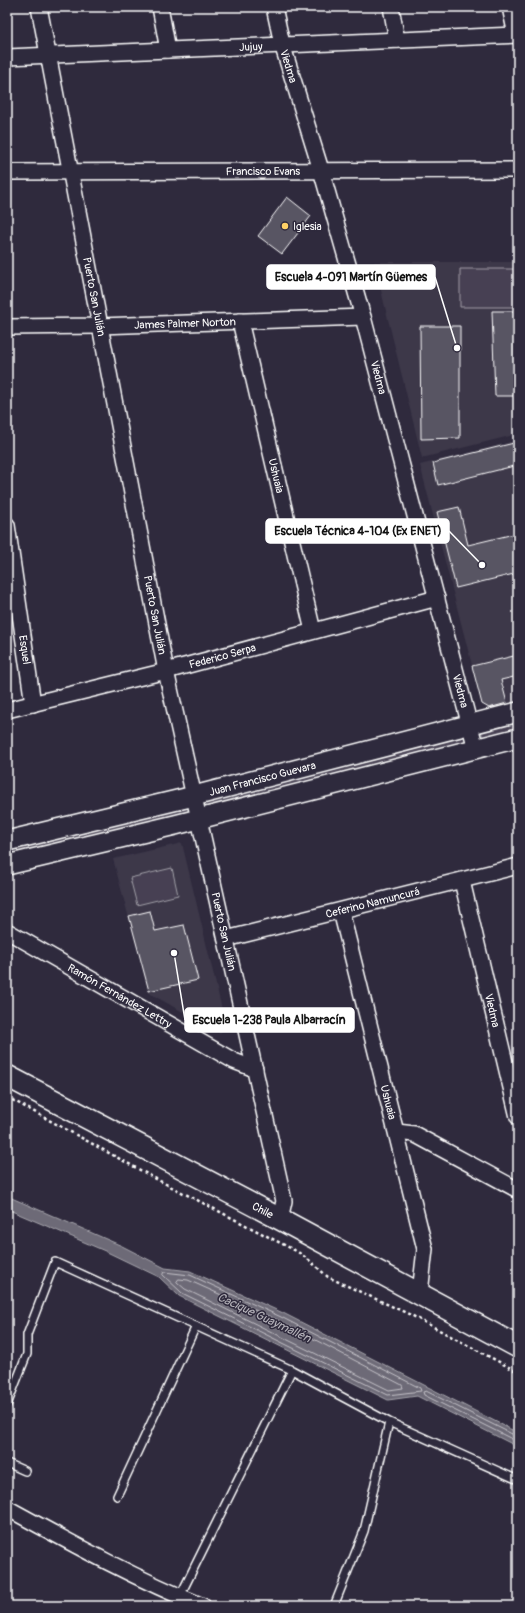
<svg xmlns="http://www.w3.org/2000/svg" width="525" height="1613" viewBox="0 0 525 1613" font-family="Pangolin,sans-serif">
<rect width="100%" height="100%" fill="#2f2a3d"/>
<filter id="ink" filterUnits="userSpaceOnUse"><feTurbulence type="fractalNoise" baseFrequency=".025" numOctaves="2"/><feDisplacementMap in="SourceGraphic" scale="8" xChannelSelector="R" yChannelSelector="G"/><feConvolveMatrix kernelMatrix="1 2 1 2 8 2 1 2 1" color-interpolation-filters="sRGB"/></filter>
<g filter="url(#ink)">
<path fill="#3c3749" d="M374 262H518V434L422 458Z
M518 440V705L494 711 482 704 420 465Z
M182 843 226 1026 220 1033 149 993 113 859Z"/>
<path fill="#464152" stroke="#a2a0a8" d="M460 269H516V307H460Z
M518 720V731L483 740 481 729Z
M467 732 470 743 200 809 198 798Z
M192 807 196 818 7 864V848Z
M172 868 178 895 137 905 130 878Z"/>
<path fill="#6d6a77" stroke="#a7a6ad" d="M7 1196 122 1246 165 1268 190 1271 283 1313 518 1433V1447L417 1396 388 1400 179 1296 159 1277 105 1251 7 1209Z"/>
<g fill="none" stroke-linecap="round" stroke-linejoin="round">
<path stroke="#c5c3c9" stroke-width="1" d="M164 1272 190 1275 281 1317 420 1388 421 1391 388 1395 182 1293 163 1275Z
M179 1279 188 1280 279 1321 402 1385 403 1388 389 1390 185 1289 177 1282Z
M518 1437 426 1391 423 1392 424 1395 518 1442"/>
</g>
<path fill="#595564" stroke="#fff" d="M287 197 311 216 282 254 258 236Z
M492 311H518V396H495Z
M420 326H460V438L421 439Z
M518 442V465L438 485 433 463Z
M459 507 468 545 518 533V573L456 588 437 512Z
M518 655V676L501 680 507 703 489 708 482 704 472 666Z
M150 911 155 931 184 925 198 980 149 991 129 916Z"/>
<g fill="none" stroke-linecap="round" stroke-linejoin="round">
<defs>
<path id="service" d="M7 1405 27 1354V1335L55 1262 292 1370 389 1422 518 1480
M7 1463 25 1471
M117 1496 196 1326
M180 1596 292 1370
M334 1606 364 1531 389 1422"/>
<g id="minor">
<path id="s1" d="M39 7 166 671 284 1201 280 1219"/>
<path d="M160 7 168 50"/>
<path id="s2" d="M274 7 282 44 321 170 363 317 476 749"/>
<path d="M391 7 397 40"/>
<path d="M510 7 516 35"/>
<path id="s3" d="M7 57 518 35"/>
<path id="s4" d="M7 172 518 170"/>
<path id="s5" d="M240 321 313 631"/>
<path id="s6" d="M7 327 99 326 363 317"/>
<path id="s7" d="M7 525 33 704"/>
<path id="s8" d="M7 710 166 671 437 598"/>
<path id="s9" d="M462 881 518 1117"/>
<path id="s10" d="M341 911 425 1249 420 1293"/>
<path id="s11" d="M7 931 234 1061 255 1069"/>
<path id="s12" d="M226 939 518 866"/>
<path d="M397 1132 414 1134 518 1190"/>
<path d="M7 1508C71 1543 136 1579 203 1606"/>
</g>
<g id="tertiary">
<path id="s13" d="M7 841 194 796 518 712"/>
<path d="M7 865 175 825 518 738"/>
</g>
<g id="secondary">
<path id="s14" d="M7 1076 280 1219 518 1347"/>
</g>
</defs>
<use href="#service" stroke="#fff" stroke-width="10"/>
<use href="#minor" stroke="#fff" stroke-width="18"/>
<use href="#tertiary" stroke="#fff" stroke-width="22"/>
<use href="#secondary" stroke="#fff" stroke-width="24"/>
<path stroke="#fff" stroke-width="2.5" stroke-dasharray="3 3" stroke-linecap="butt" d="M7 1097 160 1181 298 1252 309 1260 328 1277 411 1315 518 1372"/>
<use href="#service" stroke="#2f2a3d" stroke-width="7"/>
<use href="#minor" stroke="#2f2a3d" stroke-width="15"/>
<use href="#tertiary" stroke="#2f2a3d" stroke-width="19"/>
<use href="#secondary" stroke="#2f2a3d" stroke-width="21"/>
</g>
</g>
<circle fill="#ffd166" stroke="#2f2a3d" stroke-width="1.5" cx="285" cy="226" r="4"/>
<g text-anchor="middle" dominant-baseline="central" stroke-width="3" stroke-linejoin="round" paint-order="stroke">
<g font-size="11" fill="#fff" stroke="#2f2a3d">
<text stroke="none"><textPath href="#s3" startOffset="244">Jujuy</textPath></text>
<text stroke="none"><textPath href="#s2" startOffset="61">Viedma</textPath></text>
<text stroke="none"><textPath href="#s4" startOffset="256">Francisco Evans</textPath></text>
<text stroke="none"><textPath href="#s1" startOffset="295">Puerto San Julián</textPath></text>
<text stroke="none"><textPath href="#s6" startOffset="178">James Palmer Norton</textPath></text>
<text stroke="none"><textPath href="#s2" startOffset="385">Viedma</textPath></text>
<text stroke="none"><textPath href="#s5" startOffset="159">Ushuaia</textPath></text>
<text stroke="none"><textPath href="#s1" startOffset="619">Puerto San Julián</textPath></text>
<text stroke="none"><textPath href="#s7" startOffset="126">Esquel</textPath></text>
<text stroke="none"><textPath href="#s8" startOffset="222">Federico Serpa</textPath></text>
<text stroke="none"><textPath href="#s2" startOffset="709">Viedma</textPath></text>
<text stroke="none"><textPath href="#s13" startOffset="263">Juan Francisco Guevara</textPath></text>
<text stroke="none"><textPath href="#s12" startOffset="151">Ceferino Namuncurá</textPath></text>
<text stroke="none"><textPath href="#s1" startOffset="943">Puerto San Julián</textPath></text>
<text stroke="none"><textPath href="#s11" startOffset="130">Ramón Fernández Lettry</textPath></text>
<text stroke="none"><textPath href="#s9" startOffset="133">Viedma</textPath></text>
<text stroke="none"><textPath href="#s10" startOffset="197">Ushuaia</textPath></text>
<text stroke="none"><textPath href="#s14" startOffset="289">Chile</textPath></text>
</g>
<g font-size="11" fill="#fff" stroke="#2f2a3d" text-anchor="start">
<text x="293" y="226">Iglesia</text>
</g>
<g font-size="12" font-style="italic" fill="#b6b4bb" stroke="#2f2a3d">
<text transform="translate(264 1318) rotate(25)">Cacique Guaymallén</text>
</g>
</g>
<path fill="none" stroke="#fff" stroke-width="1.5" d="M457 348L435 277M482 565L449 531M174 953L185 1020"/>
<g fill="#fff" stroke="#2f2a3d" stroke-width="1.5">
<circle cx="457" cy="348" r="4"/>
<circle cx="482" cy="565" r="4"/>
<circle cx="174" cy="953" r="4"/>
</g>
<g fill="#fff" stroke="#fff" stroke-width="1.5">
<rect x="267" y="265" width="168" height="24" rx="4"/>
<rect x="266" y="519" width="183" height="24" rx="4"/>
<rect x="185" y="1008" width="169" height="24" rx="4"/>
</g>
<g font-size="12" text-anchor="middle" font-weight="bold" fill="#111">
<text x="351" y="281">Escuela 4-091 Martín Güemes</text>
<text x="358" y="535">Escuela Técnica 4-104 (Ex ENET)</text>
<text x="269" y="1024">Escuela 1-238 Paula Albarracín</text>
</g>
<rect width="525" height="1613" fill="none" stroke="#2f2a3d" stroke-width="24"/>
<rect x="12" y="12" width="501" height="1589" fill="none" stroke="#fff" stroke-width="1.5" filter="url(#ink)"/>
</svg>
